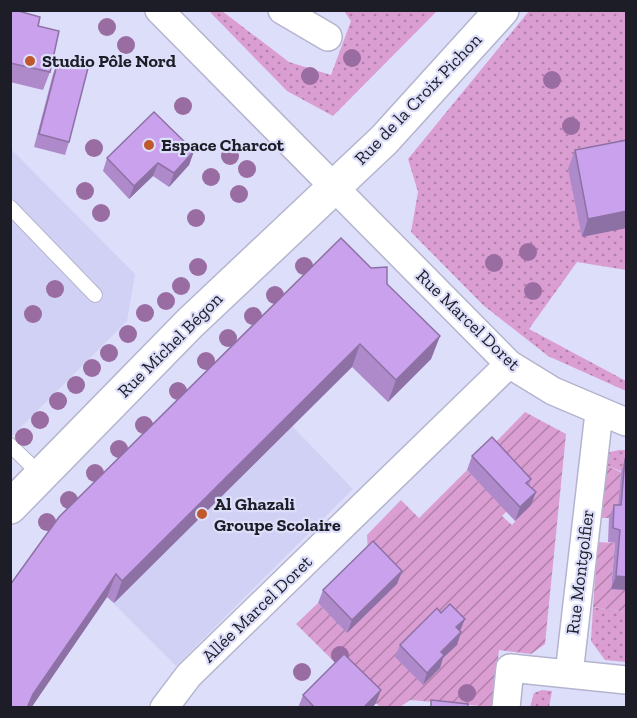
<svg xmlns="http://www.w3.org/2000/svg" width="637" height="718" viewBox="0 0 637 718" font-family="'Zilla Slab',serif">
<defs>
<pattern id="grass-dots" width="8" height="8" patternUnits="userSpaceOnUse" patternTransform="scale(1.5)"><rect width="8" height="8" fill="#db9ed2"/><path d="M2 2h.1M6 6h.1" fill="none" stroke="#b180aa" stroke-width="1.8" stroke-linecap="round"/></pattern>
<pattern id="garden-furrows" width="10" height="10" patternUnits="userSpaceOnUse" patternTransform="scale(1.5)"><rect width="10" height="10" fill="#db9ed2"/><path d="M-1 1l2-2M0 10L10 0M9 11l2-2" fill="none" stroke="#b180aa"/></pattern>
</defs>
<rect width="100%" height="100%" fill="#dddefa"/>
<path fill="#d1d1f5" d="M11 149 135 274 127 321 11 437Z
M230 362 353 489 176 666 107 597Z"/>
<path fill="url(#grass-dots)" d="M209 11H222L289 62 331 75 351 21 344 11H437L333 116 287 91Z
M529 11H626V270L577 262 529 329 626 381V391L548 356 483 305 411 232 418 192 408 159Z
M619 450H626V473L605 465 606 453Z
M593 607 626 612V662L605 660 591 641Z
M542 690 552 691 549 707H530L534 693Z"/>
<path fill="url(#garden-furrows)" fill-rule="evenodd" d="M525 412 566 434 545 644 531 654 499 650 493 707 410 700 400 707H380L296 624 318 603 348 633 368 554 367 535 401 500 419 518 467 470 507 511 502 516 512 525 530 505 487 451ZM433 620 456 645 437 664 440 668 434 674Z
M605 465 621 472 617 518H600Z
M598 542 615 543 611 589 626 590V612L593 607Z"/>
<g fill="none" stroke-linecap="round" stroke-linejoin="round">
<defs>
<path id="lane" d="M10 207 95 295
M10 445 41 475"/>
<path id="street" d="M159 10 509 364 553 391 626 422
M282 10 328 37
M569 674 599 413
M164 708 189 675 509 364
M506 708 510 668 626 680"/>
<path id="secondary" d="M10 507 190 323 384 140 502 10"/>
</defs>
<use href="#lane" stroke="#b4b4cf" stroke-width="16"/>
<use href="#street" stroke="#b4b4cf" stroke-width="30"/>
<use href="#secondary" stroke="#b4b4cf" stroke-width="36"/>
<use href="#lane" stroke="#fff" stroke-width="14"/>
<use href="#street" stroke="#fff" stroke-width="27"/>
<use href="#secondary" stroke="#fff" stroke-width="33"/>
</g>
<g fill="#996ca2">
<circle cx="107" cy="27" r="9"/>
<circle cx="126" cy="45" r="9"/>
<circle cx="352" cy="58" r="9"/>
<circle cx="310" cy="76" r="9"/>
<circle cx="552" cy="80" r="9"/>
<circle cx="183" cy="106" r="9"/>
<circle cx="571" cy="126" r="9"/>
<circle cx="94" cy="148" r="9"/>
<circle cx="230" cy="156" r="9"/>
<circle cx="247" cy="169" r="9"/>
<circle cx="211" cy="177" r="9"/>
<circle cx="85" cy="191" r="9"/>
<circle cx="239" cy="194" r="9"/>
<circle cx="101" cy="213" r="9"/>
<circle cx="196" cy="218" r="9"/>
<circle cx="528" cy="252" r="9"/>
<circle cx="494" cy="263" r="9"/>
<circle cx="304" cy="266" r="9"/>
<circle cx="198" cy="267" r="9"/>
<circle cx="181" cy="286" r="9"/>
<circle cx="55" cy="289" r="9"/>
<circle cx="533" cy="291" r="9"/>
<circle cx="275" cy="295" r="9"/>
<circle cx="166" cy="301" r="9"/>
<circle cx="145" cy="313" r="9"/>
<circle cx="33" cy="314" r="9"/>
<circle cx="253" cy="316" r="9"/>
<circle cx="128" cy="334" r="9"/>
<circle cx="228" cy="338" r="9"/>
<circle cx="109" cy="353" r="9"/>
<circle cx="206" cy="361" r="9"/>
<circle cx="92" cy="368" r="9"/>
<circle cx="76" cy="385" r="9"/>
<circle cx="178" cy="391" r="9"/>
<circle cx="58" cy="401" r="9"/>
<circle cx="40" cy="420" r="9"/>
<circle cx="144" cy="425" r="9"/>
<circle cx="24" cy="437" r="9"/>
<circle cx="119" cy="449" r="9"/>
<circle cx="95" cy="473" r="9"/>
<circle cx="69" cy="500" r="9"/>
<circle cx="47" cy="522" r="9"/>
<circle cx="340" cy="655" r="9"/>
<circle cx="302" cy="672" r="9"/>
<circle cx="467" cy="693" r="9"/>
</g>
<path fill="#ae8acb" d="M10 10 38 26 50 72 43 90 10 82Z
M58 61 69 142 65 155 34 147 53 74Z
M627 140 582 237 568 169 575 150Z
M194 151 189 165 169 187 153 176 129 199 103 171 107 158Z
M387 284 440 336 431 359 388 402 352 367 114 603 107 597 31 708H10V585Z
M472 456 531 479 529 486 536 492 531 505 515 521 467 470Z
M625 459 627 590 611 589 615 543 608 542 609 518 614 505H618L621 472Z
M402 571 397 584 347 633 318 603 323 590Z
M460 631 461 632 457 645 443 658 440 668 423 685 395 657 400 645Z
M381 690 376 703 372 708H298L303 695Z"/>
<path fill="#8d71a5" d="M194 151 189 165 169 187 174 173Z
M158 163 153 176 129 199 134 186Z
M627 211V228L582 237 588 219Z
M440 336 431 359 388 402 396 380Z
M360 344 352 367 114 603 122 581Z
M536 492 531 505 515 521 520 507Z
M402 571 397 584 347 633 352 620Z
M116 574 107 597 31 708H27L33 694Z
M616 576 627 577V590L611 589Z
M465 619 460 631 456 627Z
M461 632 457 645 443 658 440 668 423 685 427 673 441 652Z
M381 690 376 703 372 708H363Z"/>
<path fill="#caa1ec" stroke="#8d71a5" stroke-width="1.5" d="M10 10H15L40 17 38 26 59 31 50 72 10 63Z
M58 61 88 68 69 142 39 134Z
M154 112 194 151 174 173 158 163 134 186 107 158Z
M627 140V211L588 219 575 150Z
M341 238 371 268 387 267V284L440 336 396 380 360 344 122 581 116 574 33 694 27 708H10V585L59 517Z
M492 437 531 479 526 483 536 492 520 507 472 456Z
M625 459H627V577L616 576 620 530 613 528 614 505H621Z
M373 541 402 571 352 620 323 590Z
M450 604 465 619 456 627 461 632 441 652 444 655 427 673 400 645 437 608 441 613Z
M344 654 381 690 363 708H315L303 695Z
M431 700 468 704V708H431Z"/>
<g fill="#bf582d" stroke="#dddefa" stroke-width="2">
<circle cx="30" cy="61" r="6"/>
<circle cx="149" cy="145" r="6"/>
<circle cx="202" cy="514" r="6"/>
</g>
<g text-anchor="middle" dominant-baseline="central" stroke-width="4.5" stroke-linejoin="round" paint-order="stroke">
<g font-size="18" font-weight="bold" fill="#1d1d27" stroke="#dddefa" text-anchor="start">
<text x="42" y="61">Studio Pôle Nord</text>
<text x="161" y="145">Espace Charcot</text>
<text x="214" y="504">Al Ghazali<tspan x="214" dy="21">Groupe Scolaire</tspan></text>
</g>
<g font-size="18" fill="#1d1d27" stroke="#dddefa">
<text transform="translate(418 99) rotate(-46)">Rue de la Croix Pichon</text>
<text transform="translate(468 320) rotate(44)">Rue Marcel Doret</text>
<text transform="translate(170 345) rotate(-45)">Rue Michel Bégon</text>
<text transform="translate(580 572) rotate(-83)">Rue Montgolfier</text>
<text transform="translate(257 609) rotate(-44)">Allée Marcel Doret</text>
</g>
</g>
<rect width="637" height="718" fill="none" stroke="#1d1d27" stroke-width="24"/>
</svg>
